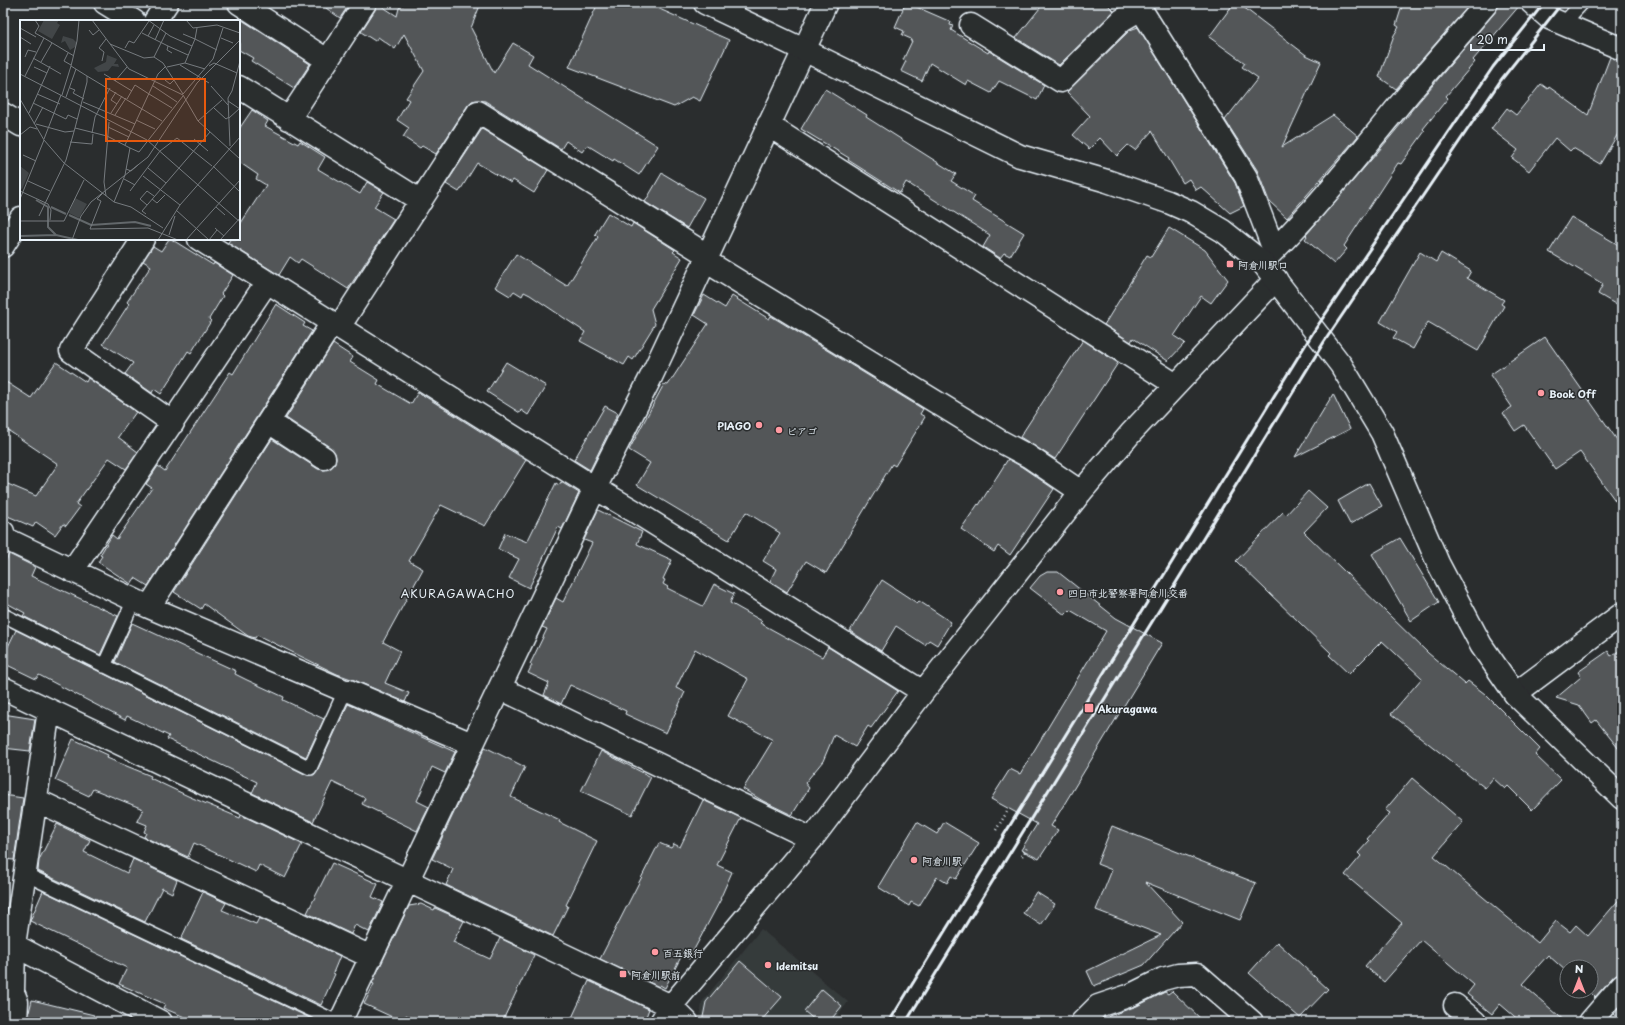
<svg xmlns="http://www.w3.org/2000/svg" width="1625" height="1025" viewBox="0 0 1625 1025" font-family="'Playpen Sans','Klee One',sans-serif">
<rect width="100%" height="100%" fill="#2a2d2e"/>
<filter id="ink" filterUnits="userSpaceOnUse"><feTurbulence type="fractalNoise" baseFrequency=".025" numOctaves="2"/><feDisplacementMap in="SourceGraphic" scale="8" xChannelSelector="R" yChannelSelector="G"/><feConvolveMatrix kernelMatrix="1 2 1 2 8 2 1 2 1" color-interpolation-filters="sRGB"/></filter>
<g filter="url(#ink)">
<path fill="#363a3b" d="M761 929 848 1002 833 1022H703L700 1020 702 1002Z"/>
<path fill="#535759" stroke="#e8f1f8" d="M319 3H350L340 18Z
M377 3 397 16 399 8 406 3H481L471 28 494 73 513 43 533 55 528 64 658 146 639 175 614 159 613 161 587 145 582 152 566 141 561 149 485 101 478 100 472 101 468 105 436 154 422 146 420 148 403 137 409 128 397 120 409 100 406 98 424 71 404 34 395 49 378 37 375 41 361 32 375 10Z
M598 3H646L729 40 700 101 692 97 674 107 569 67Z
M1044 3H1106L1114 11 1059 65 1016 38Z
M1234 3H1238L1306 55 1321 62 1282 147 1333 115 1358 136 1287 218 1269 201 1257 170 1225 120 1258 78 1242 67 1245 63 1209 37Z
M1403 3H1471L1396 89 1379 77 1394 35 1399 27 1396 25Z
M1499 3H1520V5L1473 60 1475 62 1446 96 1448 98 1423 129 1425 131 1401 164 1398 163 1344 246 1347 249 1334 264 1305 239 1307 236 1306 235 1377 153 1410 113V112L1496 11Z
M905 4 912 6V5L951 22 950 25 953 26 951 30 988 53 989 51 1044 85 1037 100 999 81 991 93 968 81 966 85 930 63 922 81 901 71 906 61 903 60 912 41H910L911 39 902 35 904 31 895 27Z
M239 18 310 64 294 88 251 61 253 58 239 50Z
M1138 27 1235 183 1244 206 1230 213 1201 187 1196 190 1189 179 1183 183 1152 131 1135 150 1128 145 1117 156 1100 138 1089 149 1073 135 1090 116 1067 92 1130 30Z
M1610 57 1622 61V127L1600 164 1573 148 1570 151 1555 138 1529 171 1512 158 1518 150 1491 129 1507 108 1516 115 1541 84 1548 89 1549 87 1588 115Z
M825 89 867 115 866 117 956 174 951 181 975 196 972 201 1024 233 1010 256 1004 253 1000 258 983 247 990 235 906 182 900 193 848 160 849 158 801 129Z
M252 110 268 121 265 126 298 144 300 141 325 157 318 169 360 194 367 182 384 192 374 207 394 219 348 289 301 259 298 263 290 257 279 275 228 243 230 239H239V226L266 185 256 179 258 175 239 162V129Z
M482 129 548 170 534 193 513 180 511 183 477 163 459 192 446 184Z
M662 173 704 198 687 228 645 202Z
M608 213 631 227 633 223 675 250 673 252 682 258 651 309 655 324 633 360 629 357 624 365 580 341 585 332 530 295 524 292 522 296 514 291 510 296 495 287 516 254 567 286 598 237 595 234Z
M1571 217 1622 247V308L1598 294 1603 284 1549 252Z
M1169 228 1205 250 1228 280 1211 303 1201 296 1174 336 1185 343 1168 361 1133 338 1131 342 1104 325 1147 255 1151 257Z
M169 239H171L213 265 214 263 233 275 221 294 223 296 209 319 211 321 191 353 188 351 161 394 154 389 152 393 125 374 133 363 103 344 129 304 127 302 151 266 143 261 153 246 161 251Z
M1420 252 1436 262 1441 253 1471 271 1467 278 1504 300 1501 304 1504 306 1478 351 1428 322 1413 349 1393 338 1397 332 1380 322Z
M704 295 725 308 732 296 769 319 771 316 923 409 920 414 925 417 895 466 892 464 826 573 806 561 787 592 770 581 776 569 763 561 780 533 746 512 729 540 637 485 650 463 629 450 664 384 668 385 708 324 694 315Z
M276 304 305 323 303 326 312 331 148 586 135 578 131 584 98 562 102 556 100 555 112 535 117 539 152 488 146 484 158 466 165 471 230 372 233 374Z
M1545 337 1622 447V510L1580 452 1555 469 1524 425 1515 431 1503 413 1512 407 1490 375Z
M1083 340 1118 363 1055 459 1020 437Z
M333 344 353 357 350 362 379 380 377 384 411 404 418 392 526 460 485 526 441 505 409 561 423 569 383 642 400 651 385 683 409 693 405 702 354 680 337 674 257 635 255 638 248 636 204 604 201 609 174 592 272 439 318 469 323 470 329 469 335 464 336 459 335 453 331 448 286 418Z
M56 362 86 382 88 378 136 412 118 437 138 452 126 469 109 458 76 504 80 507 66 526 63 524 55 535 36 522 33 527 3 514V482L36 496 58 464 3 427V380L31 398Z
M506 362 546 386 528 415 521 410 520 413 487 392Z
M1333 394 1350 429 1295 457Z
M605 406 618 413 590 470 574 460Z
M1008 459 1022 467 1054 489 1010 555 998 546 994 552 961 529 978 504 979 505Z
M561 482 579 493 562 529 558 527 529 588 509 578 519 559 498 549 505 533 527 542 556 483 559 485Z
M1369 483 1382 506 1350 524 1338 501Z
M1308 491 1327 508 1304 532 1428 653 1465 684 1468 681 1485 694 1540 749 1535 755 1561 780 1532 810 1508 786 1505 789 1493 778 1485 788 1391 714 1422 678 1382 641 1349 674 1329 655 1331 653 1236 561 1283 512 1286 515Z
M598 510 642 532 637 544 672 560 663 579 665 580 663 584 668 587 667 588 703 606 714 584 734 594 730 603 762 621 760 623 822 657 828 647 898 691 871 728 868 726 855 747 834 735 823 761 805 783 809 788 792 815 763 801 743 789 773 740 728 716 748 679 695 649 676 688 685 692 666 733 625 714 626 711 570 685 561 704 544 695 549 683 528 673 532 665 530 664 547 629 542 627 556 598 563 602 592 543 584 540Z
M1400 538 1439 602 1411 621 1372 554Z
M9 554 35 567 31 576 118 616 100 655 23 616 25 613 3 601V567Z
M1047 572H1058L1116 618 1162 643 1051 826 1058 830 1039 859 1021 850 1037 824 991 799 1010 769 1020 774 1106 631 1070 610 1065 615 1030 588 1040 576Z
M882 580 917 603 919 601 951 622 937 645 929 640 925 645 896 626 881 651 850 631Z
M132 623 236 671 235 674 247 680 284 697 283 700 324 719 306 757 115 662Z
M16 630 307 775H314L317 771 348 704 455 752 445 773 432 767 417 801 429 807 417 831 362 804 365 798 332 782 313 822 252 793 257 782 167 739 169 736 127 716 125 720 39 675 36 679 3 663V657Z
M1622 649V753L1596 720 1592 723 1579 705 1556 698 1581 677 1578 672 1608 651 1611 656Z
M3 714 35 719 30 751 3 748Z
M73 739 108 755 107 758 151 776 150 778 188 796 240 818 241 815 302 844 285 878 259 865 256 872 194 843 188 857 144 837 146 833 144 832 147 825 137 821 143 809 93 789 89 796 55 780Z
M485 747 525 767 511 797 560 820 559 822 597 841 566 905 568 906 553 936 446 885 453 869 432 859Z
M601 751 651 777 632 815 581 791Z
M1412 778 1463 822 1434 856 1538 943 1556 921 1570 932 1576 925 1588 936 1622 896V973H1618L1613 977 1595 997 1589 991H1591V967H1567V972L1548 955 1522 984 1566 1022H1521L1500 1004 1492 1014 1467 994 1474 985 1421 940 1384 982 1365 966 1402 923 1345 875 1361 856 1358 853 1369 841 1367 839 1390 813 1385 810Z
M3 795 23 798 14 860 3 859Z
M703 800 741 818 717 865 732 872 720 899H721L689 959 682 955 665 988 660 985 659 987 600 959 659 843 671 848 674 844 680 847Z
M917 822 937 834 944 822 979 843 956 879 951 876 947 883 937 877 919 906 911 902 909 906 878 887Z
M57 824 90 840 84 852 127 873 133 859 177 880 172 893 162 888 145 922 38 871 39 860Z
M1112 826 1256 883 1240 920 1145 882 1182 922 1144 965 1094 986 1087 971 1161 935 1096 910 1112 870 1097 864Z
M332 863 378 884 372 897 383 902 369 932 355 925 351 934 307 913Z
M43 891 314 1020 313 1022H185L187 1018 163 1008 165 1004 119 984 127 968 30 921Z
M203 892 226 903 222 910 256 924 259 918 340 956 333 973 335 974 321 1005 181 939Z
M1036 892 1055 904 1041 925 1023 913Z
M421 904 434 910 435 908 464 921 453 942 490 959 500 938 534 955 502 1022H422L406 1015 403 1022 364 1004 374 984 372 983 409 906Z
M1277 942 1328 989 1300 1018 1249 973Z
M740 961 782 997 760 1022H702L706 1002Z
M589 981 649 1009 644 1022H570Z
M822 989 842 1006 829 1022H817L804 1011Z
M1172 991 1204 1022H1104L1109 1016 1137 1006 1165 992 1168 994Z
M32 1000 94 1015 93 1022H29V1012Z
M1622 1004V1021L1614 1014Z"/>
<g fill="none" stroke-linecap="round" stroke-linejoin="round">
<defs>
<path id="service" d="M1563 24 1582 3
M3 615 310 768 345 691
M104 666 134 600
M25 874 337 1022"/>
<path id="minor" d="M105 3 134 21
M239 3 327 60
M1137 3 1246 177 1274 250
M1532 3 1549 18 1622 49
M155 21 167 3
M971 25 1061 81 1122 20 1141 9
M239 87 421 201
M3 114 21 125
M289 119 365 3
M768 125 1176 385
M143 239 71 351 173 423
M199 239 595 488 634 511 923 692
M3 246 21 218
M704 260 998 440 1028 456 1081 492
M1262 262C1311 215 1353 162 1396 109 1426 73 1457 38 1487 3
M339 327 478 112 707 255
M269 422 324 458
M3 532 4 538 149 607 345 691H349L472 744
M72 571 267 282
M149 607 332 323
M3 688 671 1006 687 1022
M500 688 812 839
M1515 694 1622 614
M36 800 371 957
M3 942 14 945 161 1022
M1455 1005 1475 1022
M16 1022 17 1002 13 992 14 945 49 710
M340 1022 595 488 651 377 826 3
M661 1022 671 1006 812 839 923 692 1081 492 1131 433 1276 279
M1082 1022 1098 1006 1131 995 1163 979 1178 975 1197 974 1252 1022
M1590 1022 1622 985"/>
<path id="tertiary" d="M705 3 804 50 1020 156 1107 181 1168 202 1191 212 1223 231 1262 262 1341 365 1382 433 1438 563 1481 645 1515 694 1622 798"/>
</defs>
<use href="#service" stroke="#e8f1f8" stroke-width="16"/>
<use href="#minor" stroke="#e8f1f8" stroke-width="25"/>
<use href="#tertiary" stroke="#e8f1f8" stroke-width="25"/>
<path stroke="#e8f1f8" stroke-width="2.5" stroke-dasharray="1 3" stroke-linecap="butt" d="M996 830 1007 812
M1022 856 1028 846"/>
<use href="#service" stroke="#2a2d2e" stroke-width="13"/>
<use href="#minor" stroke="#2a2d2e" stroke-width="22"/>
<use href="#tertiary" stroke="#2a2d2e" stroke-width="22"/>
<path stroke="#e8f1f8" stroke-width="3" d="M889 1022 1314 331 1493 67 1544 3
M906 1022 1324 342 1501 80 1562 3"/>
</g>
</g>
<g fill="#ff9aa2" stroke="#2a2d2e" stroke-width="1.5">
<rect x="1226" y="260" width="8" height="8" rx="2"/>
<circle cx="1541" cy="393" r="4"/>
<circle cx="759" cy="425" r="4"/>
<circle cx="779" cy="430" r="4"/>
<circle cx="1060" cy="592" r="4"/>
<rect x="1084" y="703" width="10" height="10" rx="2"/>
<circle cx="914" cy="860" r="4"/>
<circle cx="655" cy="952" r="4"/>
<circle cx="768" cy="965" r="4"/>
<rect x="619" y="970" width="8" height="8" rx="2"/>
</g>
<g text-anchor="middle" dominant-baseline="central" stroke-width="3" stroke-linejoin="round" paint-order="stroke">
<g font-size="10" font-weight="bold" fill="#e8f1f8" stroke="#2a2d2e" text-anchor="start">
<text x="1238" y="264">阿倉川駅口</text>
<text x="1549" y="393">Book Off</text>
<text x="751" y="425" text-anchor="end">PIAGO</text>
<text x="787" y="430">ピアゴ</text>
<text x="1068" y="592">四日市北警察署阿倉川交番</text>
<text x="1098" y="708">Akuragawa</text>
<text x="922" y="860">阿倉川駅</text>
<text x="663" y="952">百五銀行</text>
<text x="776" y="965">Idemitsu</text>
<text x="631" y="974">阿倉川駅前</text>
</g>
<g font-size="11" letter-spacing="1" fill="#e8f1f8" stroke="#2a2d2e">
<text x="458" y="593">AKURAGAWACHO</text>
</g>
</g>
<g transform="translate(20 20)">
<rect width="220" height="220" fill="#2a2d2e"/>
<path d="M87 35 97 39 94 44H98L99 47 92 46 88 51 78 52 74 48 86 42Z" fill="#424648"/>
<path d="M43 16 53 19 57 23 55 27 50 30 45 21 41 23ZM55 178 67 184 59 198 49 193Z" fill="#424648"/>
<path d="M24 0H39L37 3 40 5 32 19 18 11ZM0 146 9 153 2 169 0 168Z" fill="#424648"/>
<path fill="none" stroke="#63686b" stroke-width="2" d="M16 180 28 187V207L36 215M31 187 46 194M49 195 71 205 115 202 131 206M0 216 36 215 58 220"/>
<path fill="none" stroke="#767b7f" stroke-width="1" d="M15 0 19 6 15 13 24 18M59 0 57 21 51 46 67 56V62L55 108 87 116 110 128 105 155 94 182 111 187 143 208M72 0 109 49 163 75 178 101 220 139M128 0 150 16 172 26M166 0 173 8 197 5 220 13M0 8 16 17M69 10 73 15 79 10M122 13 148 26M163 14 175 19 177 8M128 16 134 5M0 17 11 24M201 18 213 23M135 20 144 0M90 24 124 38 134 37 143 43 163 74M105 28 109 21 114 23 129 1M48 33 44 41 51 45M152 33 147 30 148 26 168 35M5 37 8 30 16 32M134 37 146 13M13 38 41 54M82 41 84 32 79 28 86 19M21 42 32 23M165 43 185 49M160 45 189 63M189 46 194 43 217 53M14 47 27 53M147 47 165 43 175 19 197 30M0 54 127 120 220 202M84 54 112 71M5 56 24 18 54 36M67 56 142 101M145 60 150 64 155 59M95 61 107 47M133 66 157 82M191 66 208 85M50 68 55 70 53 73 64 79M96 72 91 80 97 84M17 74 40 84M129 74 152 88M163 74 193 39 203 8M42 75 51 46M46 77 56 49M0 79 24 120 44 143 94 182M107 79 115 65 129 74M208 81 220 89M63 82 115 104M13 83 46 99 48 95 57 99M194 88 206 99 209 97M9 93 30 46M91 93 102 76M95 95 106 78M209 98 220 88M116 100 135 109M178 101 202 80M14 104 23 87M16 104 45 112 54 111M88 107 109 117M72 113 75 97 90 68M0 115 10 107 17 109M24 119 41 75M174 119 188 131M50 122 72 124 73 114M105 125 138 54 146 46M210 126 208 78 212 71 220 41M110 128 119 132 163 76M3 135 16 141M193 146 220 172M128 148 146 163M106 149 111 151 118 145M123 156 160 185M104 159 115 165M8 161 30 171M0 171 28 184 31 190 30 200M110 171 140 131 157 118 192 146M83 173 77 179 81 181 70 209 128 208 158 220M86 176 84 162 89 102M0 179 24 120M132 179 137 183 145 175M127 185 120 179 127 171 134 176M196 187 205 195M156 190 189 220M126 194 122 191 190 112M19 196 46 140 55 108M0 201H44L64 160M195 208 204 216M149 215 155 196M52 220 61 196 71 182 128 137 177 63 220 20M138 220 160 185 220 117M166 220 220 160M189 220 197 210M200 220 220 198"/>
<path fill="#e8590c" fill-opacity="0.15" stroke="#e8590c" stroke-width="2" d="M86 59H185V121H86Z"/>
<rect width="220" height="220" fill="none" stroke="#e8f1f8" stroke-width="2"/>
</g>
<rect width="1625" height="1025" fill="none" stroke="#2a2d2e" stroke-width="16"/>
<rect x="8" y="8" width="1609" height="1009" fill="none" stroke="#e8f1f8" stroke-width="1.5" filter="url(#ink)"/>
<g transform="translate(1579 979)"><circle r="19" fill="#2a2d2e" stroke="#767b7f"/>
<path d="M0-3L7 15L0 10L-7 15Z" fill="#ff9aa2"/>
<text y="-6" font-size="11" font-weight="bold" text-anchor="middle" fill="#e8f1f8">N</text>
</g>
<path d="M1471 44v6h73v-6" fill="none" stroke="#e8f1f8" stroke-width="2"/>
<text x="1477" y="44" font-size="12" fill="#e8f1f8" stroke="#2a2d2e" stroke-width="3" paint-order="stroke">20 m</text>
</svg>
